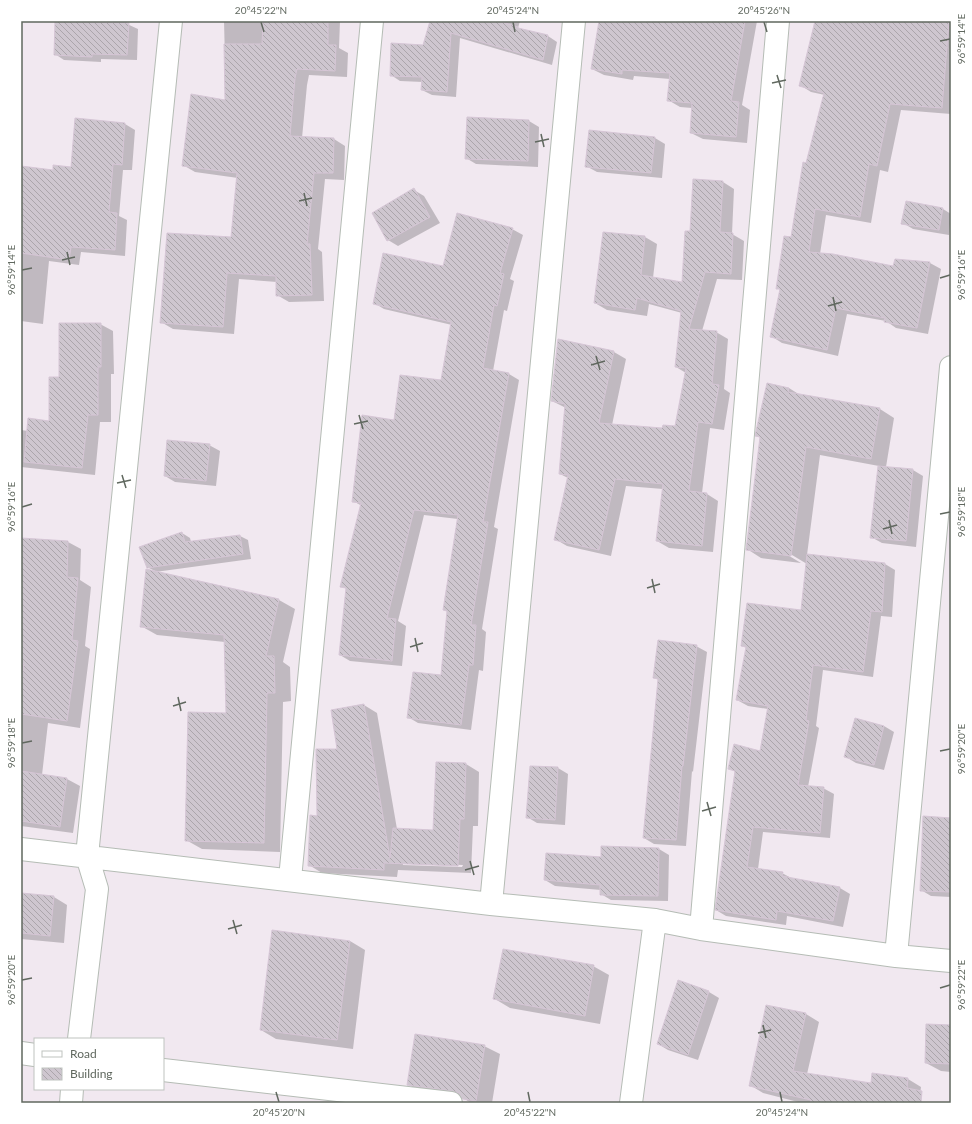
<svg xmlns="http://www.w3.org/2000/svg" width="972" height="1124" viewBox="0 0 972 1124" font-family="Lato,sans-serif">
<defs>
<pattern id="building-back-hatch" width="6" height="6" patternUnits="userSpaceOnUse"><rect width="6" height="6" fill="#cec6cf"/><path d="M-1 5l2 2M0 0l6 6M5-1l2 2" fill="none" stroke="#aba5ab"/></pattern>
</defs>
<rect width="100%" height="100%" fill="#f1e8f0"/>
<path fill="#0003" fill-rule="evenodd" d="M56 21H127V24L138 29 137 60 101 59V62L64 60 55 54Z
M224 21H340L339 48 348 53 347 77 309 75 307 85 302 138 334 139 345 146 344 180 325 179 318 249 322 252 324 301 289 302 277 295V282L239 279 234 334 173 329 161 322 232 238 238 178 195 172 183 165 226 101Z
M431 21H520L518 28 523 30 548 36 557 42 552 65 460 38 456 97 432 95 422 90 423 82 400 81 391 75 424 46Z
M600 21H757L742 105 750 110 747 143 703 139 691 133 692 108 680 107 668 100 670 79 634 76 633 80 604 75 592 69Z
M814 21H951V114L901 110 888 172 880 170 871 223 826 215 820 254 894 268 896 260 930 263 941 269 928 334 896 328 886 321 847 314 838 356 782 343 771 336 781 290 777 288 792 239 807 164 825 95 811 92 800 85 816 22Z
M75 120 125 124 135 130 132 170H123L119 216 127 220 125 256 81 252 79 265 49 261 43 324 21 321V167L54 171 71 168Z
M529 121 539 127 538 167 476 164 466 158Z
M655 138 665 144 662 178 597 172 586 166Z
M723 182 734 189 732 234 744 241 742 280 717 279 702 331 716 332 728 339 724 389 730 393 724 430 710 428 702 493 707 494 718 501 713 552 669 548 657 541 663 489 626 486 611 556 567 546 555 539 568 478 560 474 566 408 552 401 559 340 614 352 626 359 612 425 663 429 676 427 686 373 676 367 682 313 649 304 647 316 607 310 595 303 645 237 657 244 653 278 683 283 691 232Z
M414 190 424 196 440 223 398 246 388 240Z
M907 202 943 209 951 214 949 235 913 229 903 223Z
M512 229 523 235 510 279 514 281 507 311 504 310 493 371 509 374 519 380 494 527 498 529 482 629 486 632 483 671 479 670 471 730 418 723 408 717 442 677 448 612 444 609 458 519 424 515 398 621 406 626 402 666 350 661 340 655 347 589 341 586 362 506 353 501 395 421 442 382 452 325 384 309 374 303 444 267Z
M100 324 113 331 114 374H111V422H100L95 475 21 467V430L28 431 50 422 60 378Z
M768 384 789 388 800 395 880 409 894 418 886 467 913 470 923 476 916 547 882 543 871 537 879 466 820 455 807 555 885 564 895 570 892 617 881 616 873 677 823 670 816 726 819 728 808 787 823 788 834 794 830 838 763 832 758 869 782 873 793 879 840 888 850 894 843 927 787 916 786 925 726 916 716 910 736 772 729 768 760 752 768 709 748 706 737 700 747 648 742 646 802 612 807 564 787 552 786 554 801 563 761 558 747 549 761 438 756 435Z
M209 445 220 451 216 486 175 482 165 476Z
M182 533 190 538 191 542 240 536 248 540 251 559 155 572 279 600 295 609 283 662 290 667 291 701 283 702 280 852 202 849 186 840 227 714 225 642 157 635 141 626 155 571 147 567Z
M21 539 68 542 81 549 80 580 91 587 85 646 90 649 80 728 48 723 42 775 67 779 80 786 73 833 21 826Z
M696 646 707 652 693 772 692 771 686 846 654 844 644 838 659 680 655 678Z
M364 705 377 713 397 829 434 831 437 763 466 764 479 772 478 826H473L471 873 398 870 397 877 322 873 309 865 318 817 338 750ZM403 863 463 865 462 867 403 865Z
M856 719 884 726 894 732 884 770 856 763 846 757Z
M531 767 558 768 568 774 565 825 537 823 527 817Z
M951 819V897L931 896 921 890Z
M659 849 669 855 668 901 611 900 601 894V890L555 886 545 880 602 858Z
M21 894 54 897 67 905 64 943 21 939Z
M350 941 365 950 353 1049 276 1039 261 1030Z
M593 966 609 975 600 1024 510 1008 495 999Z
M709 992 719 998 698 1060 668 1050 658 1044Z
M806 1014 819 1022 807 1074 872 1084 908 1079 921 1087 919 1103H802L763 1093 750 1085Z
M951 1026V1072L941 1071 926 1063Z
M484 1046 500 1054 492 1103H471L463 1098 424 1094 409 1085Z"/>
<path fill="url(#building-back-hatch)" stroke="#d6c6d6" d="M55 21 129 23 127 55 92 54V57L54 55Z
M263 21H328V45H336L335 71 297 69 295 78 290 136 334 138 333 173H314L307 244H310L312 295 276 296V276L227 273 223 327 160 323 167 233 231 237 237 173 182 166 191 94 225 100 224 44H262Z
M430 21H499L518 27V28L548 35 543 60 451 33 447 92 421 90 422 77 390 76 391 43 423 45Z
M599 21H745L731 101 739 102 736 137 690 133 692 103 667 101 670 73 622 70V74L591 69Z
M815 21H949L942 108 890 104 877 166 869 164 860 217 815 209 809 252 833 254 893 266 895 259 930 262 917 328 884 322 885 318 836 308 827 350 770 337 780 289H776L784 236 791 237 803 162 806 163 824 93 799 86Z
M467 117 529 120 528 161 465 159Z
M75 118 125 123 122 165 113 164 109 212 117 213 115 250 71 247 69 260 21 253V166L53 170V165L71 167Z
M589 130 655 137 651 173 585 167Z
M693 179 723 181 720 232 733 233 731 274 705 272 689 329 717 331 712 384 719 385 712 424 698 422 689 491 707 493 702 546 656 541 663 484 615 479 599 550 554 540 568 475 559 474 565 404 551 401 558 339 614 351 599 423 662 428 663 425 675 426 686 368 675 367 681 311 637 298 635 310 594 303 603 232 645 236 641 275 682 282 685 231H690Z
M414 188 430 217 387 241 372 213Z
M906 201 943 208 939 230 901 224Z
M457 213 513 228 500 273 504 274 497 306 494 305 483 368 509 373 483 522H488L471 625H476L473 665H469L461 725 407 718 413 672 441 675 447 611 443 610 458 515 414 510 387 618 396 619 392 661 339 655 346 588 340 587 361 503 352 502 362 415 394 420 400 375 441 380 451 322 373 304 383 253 443 266Z
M59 323H101V367H98V415H88L82 468 24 462 28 418 49 421V377H59Z
M767 383 789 388 788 392 880 408 871 459 806 447 791 556 746 550 760 437 755 436 756 431Z
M167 440 210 444 206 481 164 476Z
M878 466 913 469 906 541 870 538Z
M182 532 185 542 240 535 243 554 147 568 139 547Z
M21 538 68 541 67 577 78 578 72 640 78 641 67 721 21 714V683L24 664H21Z
M807 554 885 563 882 612 871 611 863 672 813 665 806 720 809 721 798 785 824 787 820 833 753 827 747 867 783 872 782 876 840 887 833 921 777 911 776 920 715 910 735 771 728 769 734 744 760 751 768 706 736 700 746 647 741 646 747 603 801 610Z
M146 569 279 599 266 656H274L275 693H267L264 843 185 841 188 712 226 713 224 635 140 627Z
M658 640 697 645 683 766H682L676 840 643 838 658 679 653 678Z
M364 704 390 858 393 828 433 830 436 762 466 763 464 819H460L458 866 384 863V870L308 866 310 815 317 816 316 749H337L331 710Z
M855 718 884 726 874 765 844 757Z
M530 766 558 767 555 820 526 818Z
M21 771 67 778 60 827 21 821Z
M923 816 951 818V892L920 891Z
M601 846 659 848 658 896 600 895V885L544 880 546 853 601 857Z
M21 893 54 896 50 936 21 933Z
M272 930 350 941 337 1040 260 1030Z
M503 949 594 965 585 1016 493 999Z
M678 980 709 991 688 1055 657 1044Z
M766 1005 806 1013 793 1071 871 1083 872 1073 908 1078 907 1088 922 1091 921 1103H810L811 1100 749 1086Z
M926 1024 951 1025V1064L925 1063Z
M415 1034 485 1045 476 1101 463 1099 459 1093 452 1091 407 1085Z"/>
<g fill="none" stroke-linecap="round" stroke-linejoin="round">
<defs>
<path id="minor" d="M21 849 491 904 655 920 701 929 896 956 951 961
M290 879 372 21
M491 904 574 21
M701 929 778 21
M896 956 951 367
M79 1039 97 889 87 856 171 21
M21 1053 35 1055
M163 1070 451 1103
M71 1103 72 1089
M631 1103 655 920"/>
</defs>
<use href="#minor" stroke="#b5bcb5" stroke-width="24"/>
<use href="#minor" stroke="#fff" stroke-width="22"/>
</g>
<path fill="none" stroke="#60685f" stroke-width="1.5" d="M261 22 264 32M513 22 515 32M764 22 767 32M940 41 950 39M777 75 781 88M772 83 786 80M541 134 544 147M535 142 549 139M304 193 307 206M299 201 312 198M67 252 70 265M62 260 75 257M22 270 32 268M940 278 950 275M833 297 836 311M828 306 842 302M596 356 600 370M591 365 605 361M359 415 363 429M354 424 368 421M122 475 126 488M117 483 131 480M22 507 32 504M940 514 950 512M889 520 892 534M883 529 897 525M652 579 655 593M647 588 660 584M415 638 418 652M410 647 423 643M178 697 181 711M173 706 186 702M22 743 32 741M940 751 950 749M707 802 711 816M702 811 716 807M470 861 474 875M465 870 479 866M233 920 237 934M228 929 242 925M22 980 32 978M940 988 950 985M763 1025 766 1038M758 1033 771 1030M276 1092 279 1102M528 1092 530 1102M780 1092 782 1102"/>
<rect width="972" height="1124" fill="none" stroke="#ffffff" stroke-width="44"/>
<rect x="34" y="1038" width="130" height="52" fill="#ffffff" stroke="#bfc3bf"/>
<rect x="42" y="1051" width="20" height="6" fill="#ffffff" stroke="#bfc3bf"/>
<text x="70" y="1058" font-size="12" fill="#60685f">Road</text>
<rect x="42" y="1068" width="20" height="12" fill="url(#building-back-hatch)" stroke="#bfc3bf"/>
<text x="70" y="1078" font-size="12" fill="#60685f">Building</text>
<rect x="22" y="22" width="928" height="1080" fill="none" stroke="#60685f" stroke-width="1.5"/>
<g font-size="10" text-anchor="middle" fill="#60685f">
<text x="261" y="14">20°45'22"N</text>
<text x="513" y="14">20°45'24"N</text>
<text x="764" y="14">20°45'26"N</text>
<text transform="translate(961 39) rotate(-90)" y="4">96°59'14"E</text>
<text transform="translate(11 270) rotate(-90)" y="4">96°59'14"E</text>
<text transform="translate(961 275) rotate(-90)" y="4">96°59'16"E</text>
<text transform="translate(11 507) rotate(-90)" y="4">96°59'16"E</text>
<text transform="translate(961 512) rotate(-90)" y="4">96°59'18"E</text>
<text transform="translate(11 743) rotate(-90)" y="4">96°59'18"E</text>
<text transform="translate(961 749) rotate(-90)" y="4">96°59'20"E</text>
<text transform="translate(11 980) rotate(-90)" y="4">96°59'20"E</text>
<text transform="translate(961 985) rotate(-90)" y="4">96°59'22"E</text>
<text x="279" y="1116">20°45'20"N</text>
<text x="530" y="1116">20°45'22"N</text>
<text x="782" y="1116">20°45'24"N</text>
</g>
</svg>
